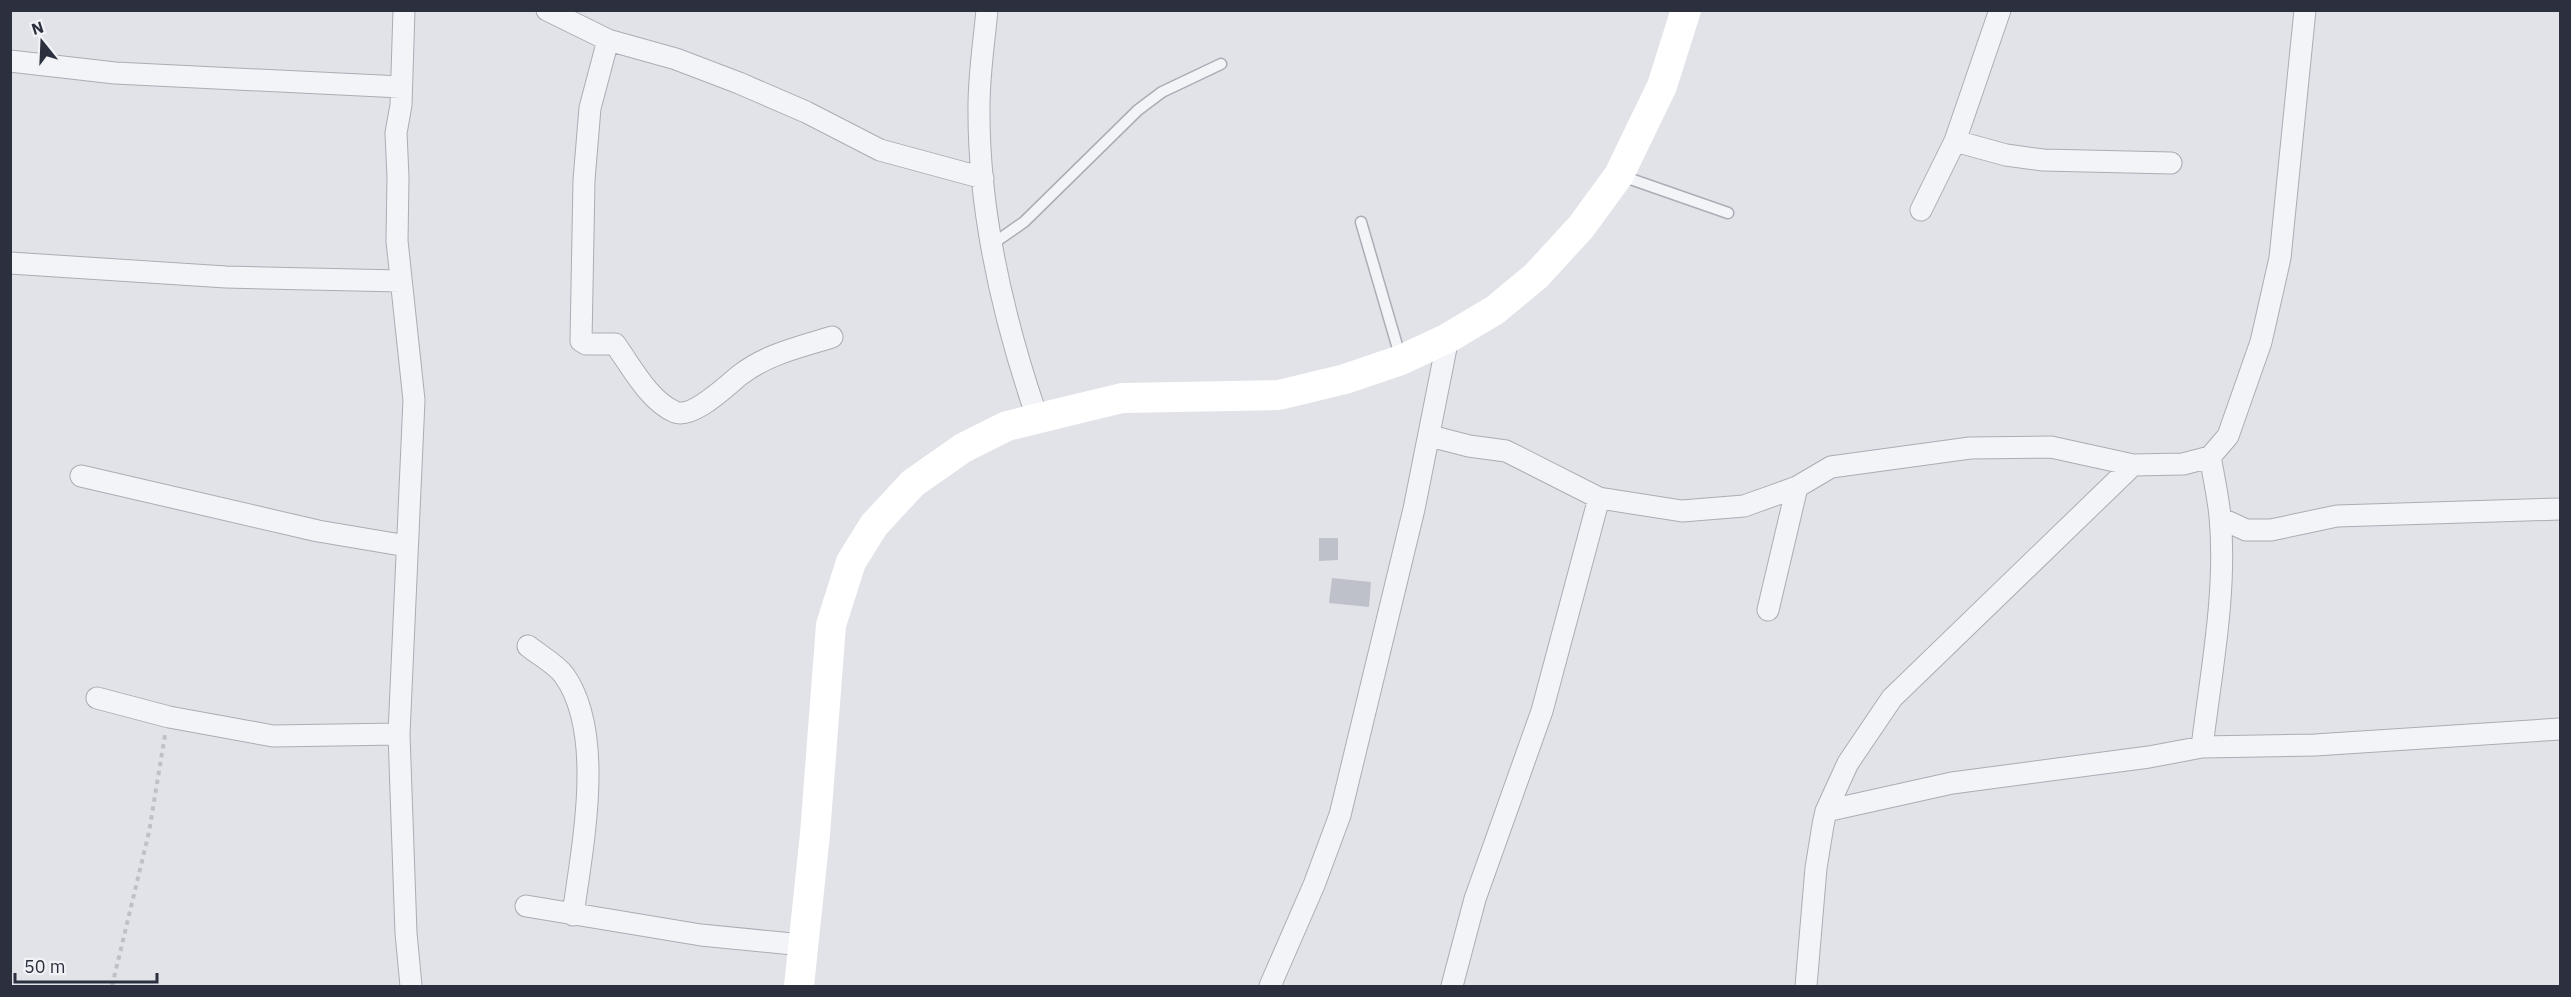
<svg xmlns="http://www.w3.org/2000/svg" width="2571" height="997" viewBox="0 0 2571 997" font-family="'IBM Plex Sans',sans-serif">
<rect width="100%" height="100%" fill="#e1e3e8"/>
<path fill="#bfc1ca" d="M1319 538H1338V560L1319 561Z
M1332 578 1371 582 1369 607 1329 603Z"/>
<g fill="none" stroke-linecap="round" stroke-linejoin="round">
<defs>
<path id="service" d="M1619 175 1728 213
M1361 222 1401 359
M991 245 1024 222 1138 110 1162 92 1221 64"/>
<path id="minor" d="M404 10 401 105 396 133 398 177 397 241 414 400 399 734 406 933 411 986
M547 10 608 40 676 59 739 83 806 112 880 150 983 178
M987 10C984 42 979 74 979 106 978 212 1003 318 1037 417
M608 40 590 108 584 180 581 341 586 344H615C631 366 649 401 675 412 693 419 726 386 740 375 767 354 800 347 832 337
M10 61 115 73 401 87
M1955 141 2006 155 2043 160 2171 163
M1921 210 1955 141 2000 10
M10 263 226 277 400 281
M1430 436 1469 446 1506 451 1599 498 1682 511 1744 506 1797 487 1831 467 1970 448 2051 447 2133 465 2183 464 2210 457 2228 436 2261 342 2280 258 2305 10
M81 476 318 531 407 546
M2220 518 2246 530H2271L2337 516 2560 509
M1768 610 1797 487
M528 646C539 655 556 664 564 675 606 734 582 847 573 915
M97 698 169 717 273 736 399 734
M2202 747C2211 672 2227 592 2220 516 2218 497 2214 477 2210 457
M1826 811 1952 783 2149 757 2202 747 2315 745 2560 729
M526 906 701 935 803 945
M1270 986 1314 885 1340 815 1414 509 1448 338
M1452 986 1475 899 1542 711 1599 498
M1806 986 1816 868 1823 825 1826 811 1848 763 1892 698 2133 465"/>
</defs>
<use href="#service" stroke="#aaadb5" stroke-width="13"/>
<use href="#minor" stroke="#aaadb5" stroke-width="23"/>
<path stroke="#bfc1c7" stroke-width="4" stroke-dasharray="4.5 4.5" stroke-linecap="butt" d="M112 986 149 832 165 735"/>
<use href="#service" stroke="#f3f4f7" stroke-width="10"/>
<use href="#minor" stroke="#f3f4f7" stroke-width="21"/>
<path stroke="#fff" stroke-width="30" d="M799 986 815 834 831 625 851 562 874 525 913 483 963 448 1007 426 1122 398 1279 395 1345 379 1401 360 1448 338 1495 310 1536 276 1581 227 1619 175 1662 86 1686 10"/>
</g>
<rect width="2571" height="997" fill="none" stroke="#2b2f3e" stroke-width="24"/>
<g transform="translate(42 42) rotate(342)" stroke="#f0f2f6" stroke-width="4.5" paint-order="stroke">
<path d="M0-4.5L10 22L0 15L-10 22Z" fill="#2b2f3e"/>
<text y="-9" font-size="16" font-weight="bold" text-anchor="middle" fill="#2b2f3e">N</text>
</g>
<path d="M15 973v9h142v-9" fill="none" stroke="#2b2f3e" stroke-width="3"/>
<text x="24" y="973" font-size="18" fill="#2b2f3e" stroke="#f0f2f6" stroke-width="4.5" paint-order="stroke">50 m</text>
</svg>
